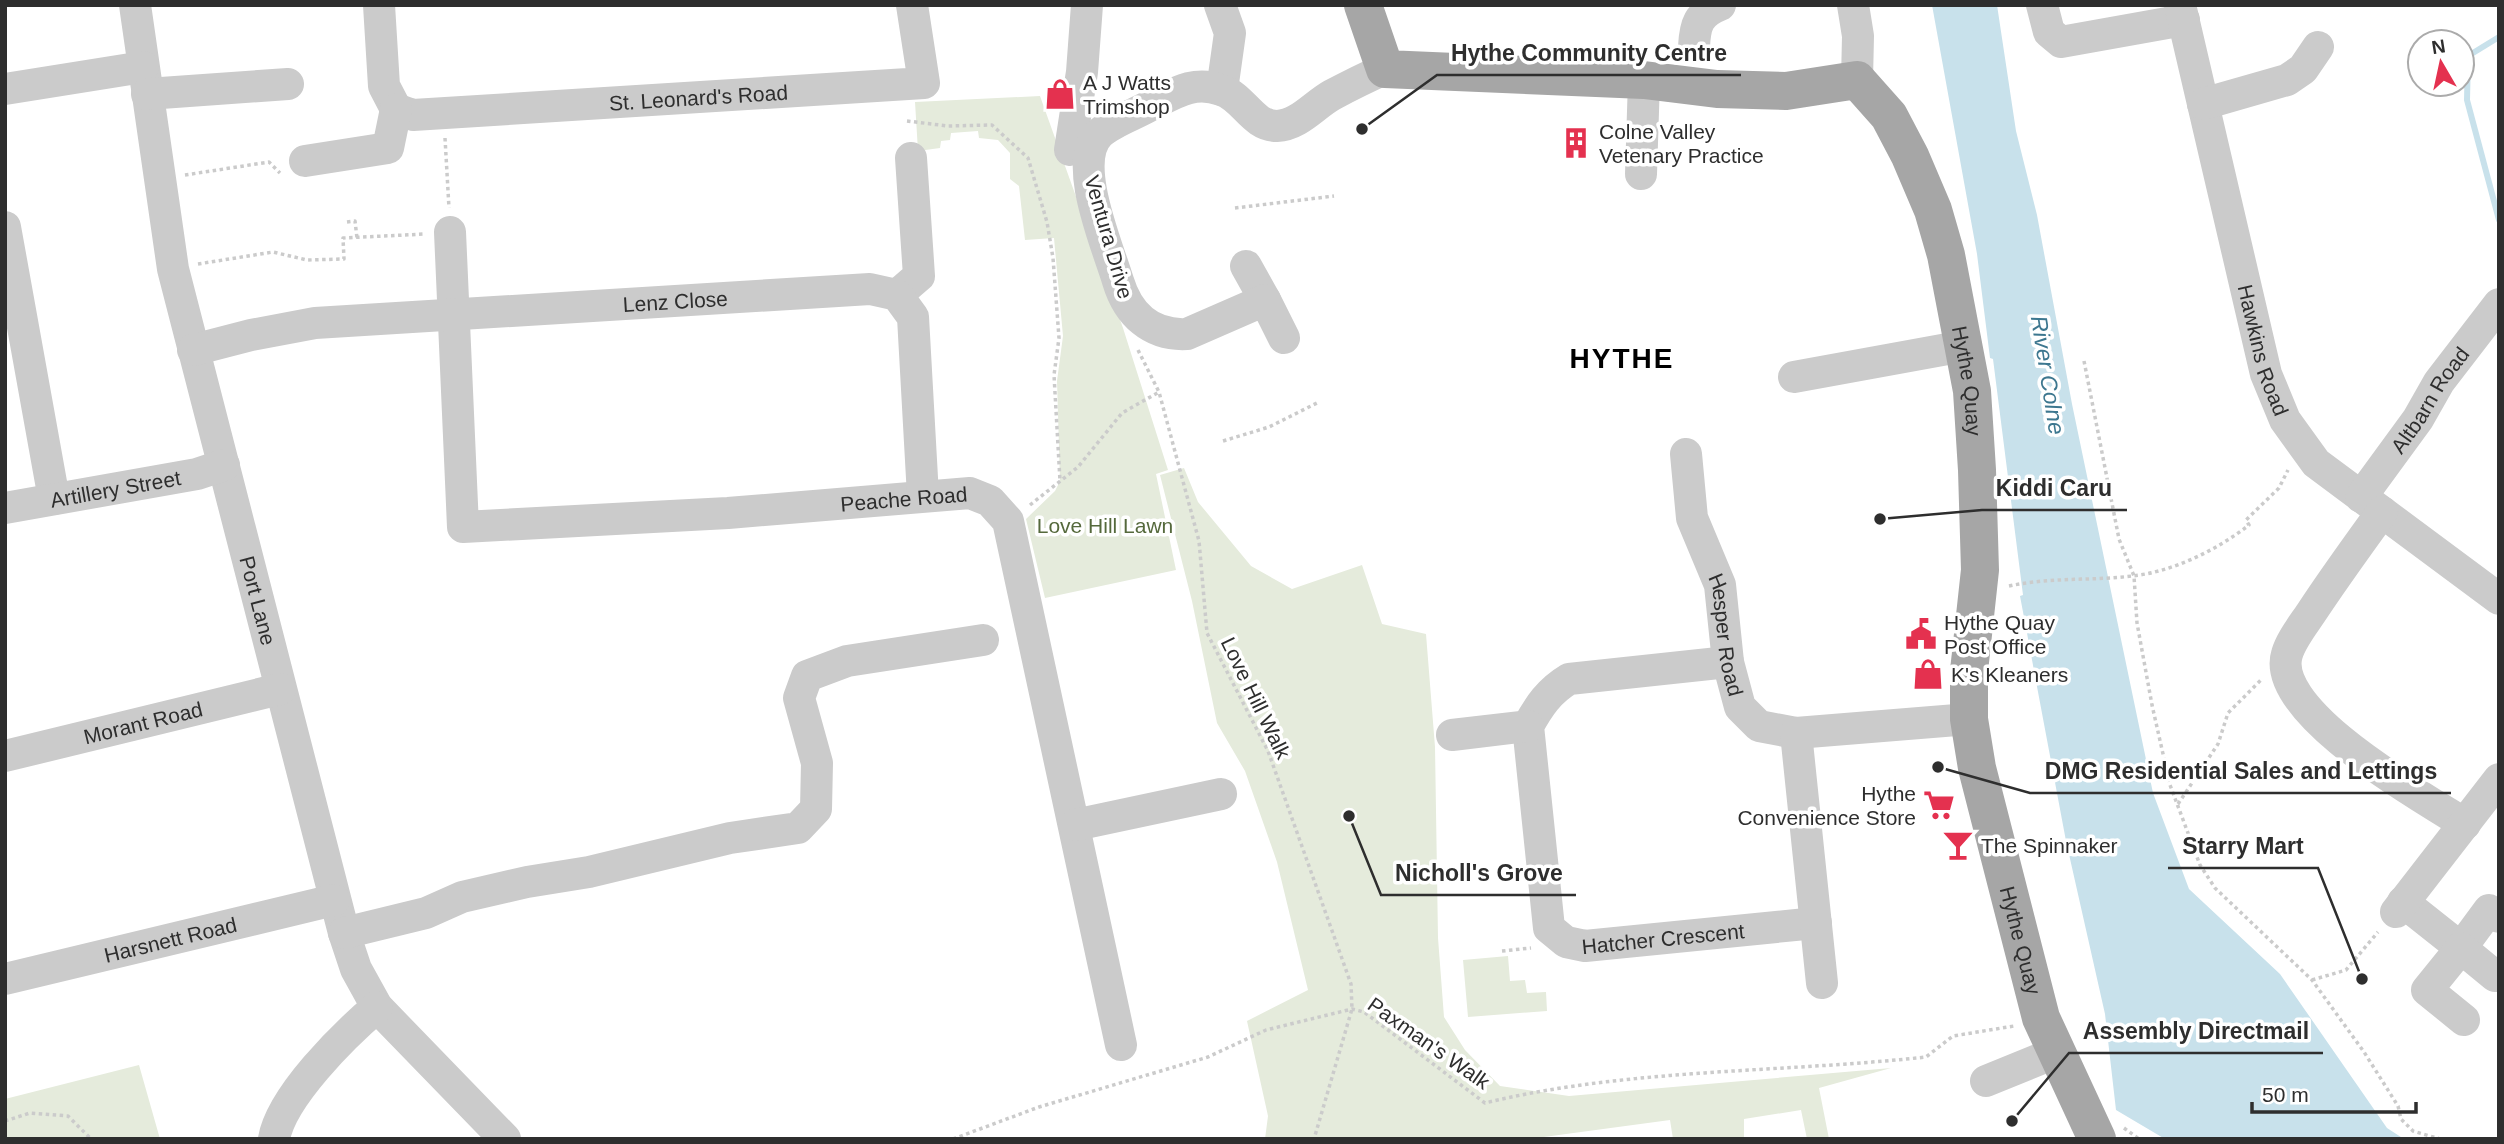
<svg xmlns="http://www.w3.org/2000/svg" width="2504" height="1144" viewBox="0 0 2504 1144" font-family="Arial,sans-serif">
<rect width="100%" height="100%" fill="#fff"/>
<path fill="#e5ebdc" d="M1040 96 1123 328 1168 470 1156 474 1176 570 1045 598 1026 519 1055 491 1060 481 1057 381 1063 336 1054 238 1025 240 1019 186 1010 179V153L998 140 979 138 978 131 951 133 950 140 941 141 940 148 918 151 915 102Z
M1184 468 1198 502 1251 566 1292 589 1362 565 1382 624 1426 634 1435 747 1438 938 1444 1017 1465 1050 1500 1086 1569 1096 1891 1068 1819 1088 1829 1139H1807L1801 1110 1744 1119V1139H1673L1670 1120 1529 1139H1265L1268 1116 1247 1021 1308 990 1277 862 1245 771 1217 723 1192 601 1160 475Z
M1508 956 1510 981 1525 980 1527 993 1546 992 1547 1011 1468 1017 1463 960Z
M139 1065 160 1139H5V1099Z"/>
<path fill="#c8e1eb" d="M1932 5H1997L2016 131 2037 215 2072 404 2153 793 2189 889 2280 974 2387 1128 2404 1139H2165L2116 1110 2105 1014 2066 841 2020 596 2023 595 1993 359 1990 358 1977 254Z"/>
<g fill="none" stroke-linecap="round" stroke-linejoin="round">
<path stroke="#c8e1eb" stroke-width="6" d="M2499 37 2468 56 2467 100 2499 220"/>
<path stroke="#cbcbcb" stroke-width="3.5" stroke-dasharray="3.5 3.5" stroke-linecap="butt" d="M907 121 948 126 992 125 1028 158 1047 222 1053 258 1059 338 1054 375 1060 481
M445 138 449 208
M185 175 269 162 280 173
M1235 208 1334 196
M347 222 355 221 357 238
M198 264 273 252 307 260 344 259 343 238 425 234
M1138 350 1159 392 1199 541 1207 633 1268 751 1351 984 1352 1009 1314 1139
M2084 361 2119 539 2134 576 2137 623 2152 705 2170 785 2200 865 2215 888 2312 980 2364 1052 2398 1106 2401 1119 2413 1131 2440 1139
M1223 441 1269 427 1319 402
M1030 505 1078 467 1122 413 1159 392
M2009 586C2050 577 2091 581 2132 576 2172 572 2217 550 2249 525L2246 520 2279 488 2288 470
M2178 804 2218 744 2228 713 2262 679
M1502 951 1531 948
M2312 980 2346 970 2378 932
M5 1121 30 1113 68 1116 91 1139
M2124 1128 2139 1139
M953 1139 1039 1107 1208 1057 1266 1030 1352 1009 1364 1012 1485 1103C1629 1068 1780 1073 1926 1057L1953 1036 2014 1026"/>
<g stroke="#cbcbcb" stroke-width="32">
<path id="s1" d="M135 5 173 269 344 933 356 969 377 1007 505 1139"/>
<path d="M379 5 384 86 396 109"/>
<path d="M1220 5 1230 33 1222 90"/>
<path d="M1853 5 1858 36 1857 80"/>
<path d="M2042 5 2049 32 2061 42 2184 20"/>
<path id="s2" d="M2180 5 2266 374 2285 420 2316 463 2499 599"/>
<path d="M1694 47C1695 25 1698 14 1720 5"/>
<path d="M5 89 143 67"/>
<path d="M147 94 288 84"/>
<path d="M2203 104 2287 80 2303 69 2318 47"/>
<path id="s3" d="M396 109 413 115 924 83 912 5"/>
<path d="M1070 150 1082 72 1087 5"/>
<path d="M305 161 388 148 396 109"/>
<path d="M1641 174 1644 80"/>
<path d="M5 227 54 499"/>
<path id="s4" d="M450 232 463 527 728 513 970 493 990 501 1008 521 1121 1045"/>
<path d="M1246 266 1265 300"/>
<path d="M897 295 919 276 911 158"/>
<path d="M1284 338 1265 300 1187 334C1151 336 1128 314 1118 281 1108 247 1070 161 1100 133 1112 122 1136 114 1151 105 1175 93 1194 80 1221 90 1244 97 1252 126 1277 126 1299 125 1314 105 1332 95 1349 86 1367 77 1385 69"/>
<path id="s5" d="M193 350 251 335 315 323 870 289 897 295 913 317 923 496"/>
<path d="M1794 377 1964 346"/>
<path id="s6" d="M1686 454 1692 518 1720 585 1728 662 1740 707 1759 726 1796 733 1969 719"/>
<path id="s7" d="M2361 497 2418 419 2439 382 2499 304"/>
<path id="s8" d="M5 508 197 474 224 465"/>
<path d="M2382 512C2358 545 2334 578 2311 613 2303 625 2291 640 2287 654 2269 712 2424 798 2465 824"/>
<path id="s9" d="M1728 662 1569 679C1549 691 1539 706 1528 726L1549 928 1566 942 1585 946 1816 923"/>
<path d="M1796 733 1822 983"/>
<path d="M1452 735 1528 726"/>
<path id="s10" d="M5 756 280 689"/>
<path d="M1075 825 1221 794"/>
<path d="M2403 902 2461 948 2489 910 2499 917"/>
<path d="M2396 912 2499 779"/>
<path d="M344 933 426 913 462 897 527 882 589 872 730 838 798 828 816 809 817 763 799 698 807 676 847 661 983 640"/>
<path id="s11" d="M5 979 334 900"/>
<path d="M2464 1020 2427 990 2461 948 2495 976"/>
<path d="M1986 1081 2055 1053"/>
<path d="M274 1139C281 1097 344 1035 377 1007"/>
</g>
<path stroke="#a6a6a6" stroke-width="38" id="s12" d="M1363 5 1385 69 1644 80 1717 89 1786 91 1857 80 1889 116 1910 156 1933 210 1946 255 1972 391 1977 470 1980 570 1969 671V719L1977 768 2041 1018 2097 1139"/>
</g>
<defs>
<symbol id="shop-bare" viewBox="-9 -9 18 18"><path d="M-5-2.5h2.3a2.7 3.5 0 0 1 5.4 0H5L5.5 6h-11ZM-1.5-2.5h3a1.5 2.3 0 0 0-3 0Z" fill="#e4314f" stroke="#fff" stroke-width="2.5" paint-order="stroke"/></symbol>
<symbol id="building-bare" viewBox="-9 -9 18 18"><path d="M-4-6H4V6H1V3H-1V6H-4ZM-2.5-4.3h1.7v1.8h-1.7ZM.8-4.3h1.7v1.8H.8ZM-2.5-1h1.7V.8h-1.7ZM.8-1h1.7V.8H.8Z" fill="#e4314f" stroke="#fff" stroke-width="2.5" paint-order="stroke"/></symbol>
<symbol id="civic-bare" viewBox="-9 -9 18 18"><path d="M-.6-6.5H3V-4.5H.6V-3L4-1V1h2V6H-6V1h2V-1L-.6-3ZM-1.2 2.5V6h2.4V2.5Z" fill="#e4314f" stroke="#fff" stroke-width="2.5" paint-order="stroke"/></symbol>
<symbol id="supermarket-bare" viewBox="-9 -9 18 18"><path d="M-6-5.5h2.5l.6 2H6L4.5 2H-2.5L-4.4-4H-6ZM-1.5 3.2a1.3 1.3 0 1 0 .1 0ZM3 3.2a1.3 1.3 0 1 0 .1 0Z" fill="#e4314f" stroke="#fff" stroke-width="2.5" paint-order="stroke"/></symbol>
<symbol id="bar-bare" viewBox="-9 -9 18 18"><path d="M-6-5H6L.8 .8V4.5H3.5V6h-7V4.5H-.8V.8Z" fill="#e4314f" stroke="#fff" stroke-width="2.5" paint-order="stroke"/></symbol>
</defs>
<g fill-rule="evenodd">
<use href="#shop-bare" x="1038" y="72" width="44" height="44"/>
<use href="#building-bare" x="1554" y="121" width="44" height="44"/>
<use href="#civic-bare" x="1899" y="612" width="44" height="44"/>
<use href="#shop-bare" x="1906" y="652" width="44" height="44"/>
<use href="#supermarket-bare" x="1917" y="783" width="44" height="44"/>
<use href="#bar-bare" x="1936" y="823" width="44" height="44"/>
</g>
<g text-anchor="middle" dominant-baseline="central" stroke-width="7" stroke-linejoin="round" paint-order="stroke">
<g font-size="21" fill="#2e2e2e" stroke="#fff" text-anchor="start">
<text x="1083" y="82">A J Watts<tspan x="1083" dy="24">Trimshop</tspan></text>
<text x="1599" y="131">Colne Valley<tspan x="1599" dy="24">Vetenary Practice</tspan></text>
<text x="1944" y="622">Hythe Quay<tspan x="1944" dy="24">Post Office</tspan></text>
<text x="1951" y="674">K's Kleaners</text>
<text x="1916" y="793" text-anchor="end">Hythe<tspan x="1916" dy="24">Convenience Store</tspan></text>
<text x="1981" y="845">The Spinnaker</text>
</g>
<g font-size="21" fill="#2e2e2e" stroke="#fff">
<text stroke="none"><textPath href="#s3" startOffset="304">St. Leonard's Road</textPath></text>
<text transform="translate(1109 237) rotate(74)">Ventura Drive</text>
<text stroke="none"><textPath href="#s5" startOffset="486">Lenz Close</textPath></text>
<text stroke="none"><textPath href="#s2" startOffset="355">Hawkins Road</textPath></text>
<text stroke="none"><textPath href="#s12" startOffset="868">Hythe Quay</textPath></text>
<text stroke="none"><textPath href="#s7" startOffset="119">Altbarn Road</textPath></text>
<text stroke="none"><textPath href="#s8" startOffset="112">Artillery Street</textPath></text>
<text stroke="none"><textPath href="#s4" startOffset="737">Peache Road</textPath></text>
<text stroke="none"><textPath href="#s1" startOffset="609">Port Lane</textPath></text>
<text stroke="none"><textPath href="#s6" startOffset="187">Hesper Road</textPath></text>
<text transform="translate(1256 698) rotate(64)">Love Hill Walk</text>
<text stroke="none"><textPath href="#s10" startOffset="142">Morant Road</textPath></text>
<text stroke="none"><textPath href="#s9" startOffset="546">Hatcher Crescent</textPath></text>
<text stroke="none"><textPath href="#s11" startOffset="170">Harsnett Road</textPath></text>
<text stroke="none"><textPath href="#s12" startOffset="1435">Hythe Quay</textPath></text>
<text transform="translate(1429 1043) rotate(35)">Paxman's Walk</text>
</g>
<g font-size="21" fill="#55693c" stroke="#fff">
<text x="1105" y="525">Love Hill Lawn</text>
</g>
<g font-size="23" font-style="italic" fill="#3d778f" stroke="#fff">
<text transform="translate(2048 375) rotate(81)">River Colne</text>
</g>
<g font-size="28" font-weight="bold" letter-spacing="2" fill="#000" stroke="#fff">
<text x="1622" y="358">HYTHE</text>
</g>
</g>
<path fill="none" stroke="#2e2e2e" stroke-width="2.5" d="M1362 129L1437 75H1741M1880 519L1982 510H2127M1938 767L2030 793H2451M2362 979L2318 868H2168M1349 816L1381 895H1576M2012 1121L2069 1053H2323"/>
<g fill="#2e2e2e" stroke="#fff" stroke-width="2.5">
<circle cx="1362" cy="129" r="7"/>
<circle cx="1880" cy="519" r="7"/>
<circle cx="1938" cy="767" r="7"/>
<circle cx="2362" cy="979" r="7"/>
<circle cx="1349" cy="816" r="7"/>
<circle cx="2012" cy="1121" r="7"/>
</g>
<g font-size="23" text-anchor="middle" font-weight="bold" fill="#2e2e2e" stroke="#fff" stroke-width="7" stroke-linejoin="round" paint-order="stroke">
<text x="1589" y="61">Hythe Community Centre</text>
<text x="2054" y="496">Kiddi Caru</text>
<text x="2241" y="779">DMG Residential Sales and Lettings</text>
<text x="2243" y="854">Starry Mart</text>
<text x="1479" y="881">Nicholl's Grove</text>
<text x="2196" y="1039">Assembly Directmail</text>
</g>
<rect width="2504" height="1144" fill="none" stroke="#2e2e2e" stroke-width="14"/>
<g transform="translate(2441 63) rotate(351)"><circle r="33" fill="#ffffff" stroke="#ababab" stroke-width="2"/>
<path d="M0-5L12 26L0 18L-12 26Z" fill="#e4314f"/>
<text y="-10" font-size="19" font-weight="bold" text-anchor="middle" fill="#2e2e2e">N</text>
</g>
<path d="M2252 1102v10h164v-10" fill="none" stroke="#2e2e2e" stroke-width="3.5"/>
<text x="2262" y="1102" font-size="21" fill="#2e2e2e" stroke="#ffffff" stroke-width="5" paint-order="stroke">50 m</text>
</svg>
